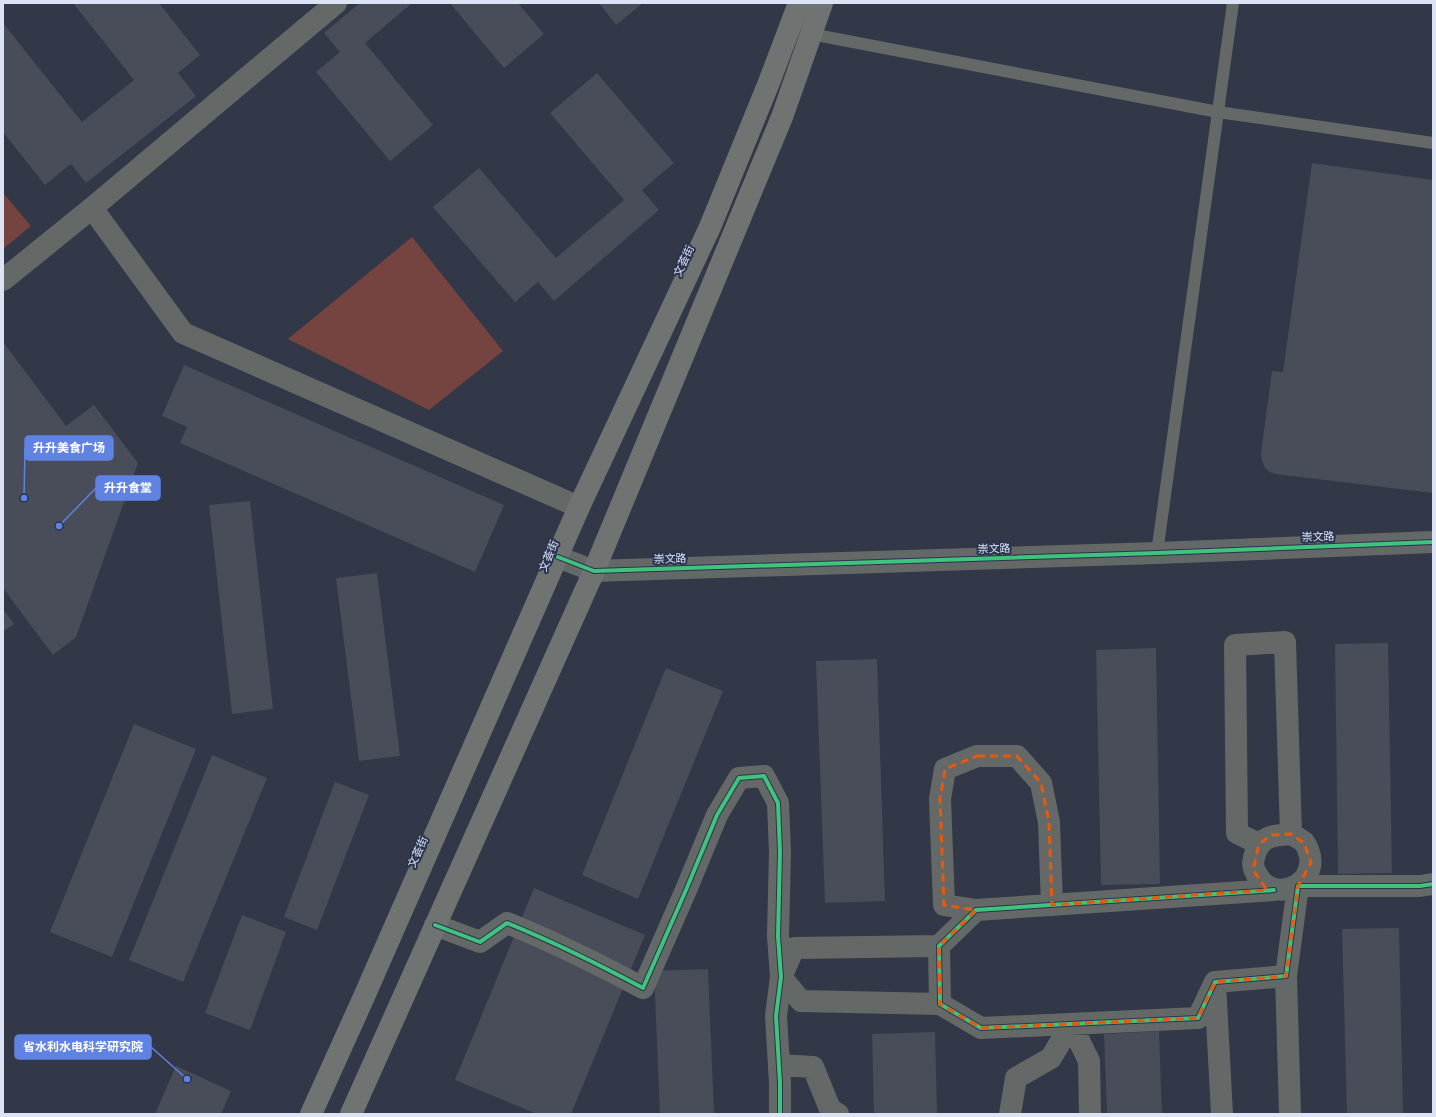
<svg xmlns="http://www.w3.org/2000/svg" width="1436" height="1117" viewBox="0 0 1436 1117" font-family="Raleway,'Noto Sans SC',sans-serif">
<rect width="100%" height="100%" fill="#323847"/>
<path fill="#764440" d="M3 193 31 226 3 249Z
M412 237 503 351 429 410 288 339Z"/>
<path fill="#484d59" d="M73 3H159L200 55 178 73 196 96 86 183 71 164 45 185 3 132V23L82 122 134 80Z
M360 3H412L365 43 433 125 390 161 316 72 340 52 324 33Z
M450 3H518L544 34 504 68Z
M599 3H643L616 25Z
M597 73 674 163 642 190 659 210 554 301 538 282 515 302 433 207 479 168 556 258 624 200 550 113Z
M1312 163 1433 180V493L1275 474 1270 472 1265 468 1262 461 1261 453 1272 371 1283 372Z
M3 342 66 426 94 405 138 463 76 637 53 655 3 588Z
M184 365 504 505 475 572 180 443 187 427 162 416Z
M250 501 273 709 232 714 209 505Z
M377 573 400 756 359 761 336 578Z
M3 609 14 624 3 632Z
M1388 643 1392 873 1338 874 1335 644Z
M1156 648 1160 884 1101 885 1096 650Z
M877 659 885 901 825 903 816 661Z
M666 668 723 691 638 899 582 875Z
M134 724 196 749 112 957 50 932Z
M212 755 267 778 183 982 129 960Z
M335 782 369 795 317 930 284 917Z
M534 888 645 935 571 1114H537L455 1080Z
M242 915 286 932 250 1030 205 1013Z
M1399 928 1403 1114H1347L1342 929Z
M708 969 714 1114H660L654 971Z
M1159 1031 1162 1114H1107L1104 1034Z
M935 1032 937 1114H874L872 1034Z
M176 1066 231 1091 221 1114H155Z"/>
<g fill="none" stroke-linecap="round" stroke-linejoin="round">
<path stroke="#646968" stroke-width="12" d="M811 34 1218 112 1433 143
M1157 553 1233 3"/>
<path stroke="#646968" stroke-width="22" d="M92 208 183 333 579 507
M3 280 92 208 336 3
M558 557 594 571 1157 553 1433 542
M1259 844 1237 833 1235 645 1285 642 1291 834C1295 836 1300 839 1304 842 1307 846 1309 852 1310 856 1315 886 1275 902 1259 878 1251 867 1252 861 1257 849 1263 835 1278 835 1291 834
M1274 890 976 910 939 946 940 1004 981 1028 1198 1018 1215 982 1286 976 1298 886H1420L1433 884
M976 910 944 905 940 799 945 769 977 756H1017L1041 783 1049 822 1052 905
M435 925 480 942 507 923C554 942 598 964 643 988L686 890 717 815 739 778 764 776 778 803 780 852 778 936 781 977 776 1016 780 1083V1114
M939 946 794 948 781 977 801 1001 940 1004
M1286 976 1290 1114
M1215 983 1222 1114
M779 1065 813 1067 830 1109 838 1114
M1010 1114 1016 1078 1051 1058 1071 1024 1089 1061 1090 1114"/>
<path stroke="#6f7473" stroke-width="22" d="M311 1114 363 999 579 507 710 227 768 85 799 3
M351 1114 594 571 782 117 822 3"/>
<defs>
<path id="cycleway" d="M558 557 594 571 1157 553 1433 542
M1274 890 976 910 939 946 940 1004 981 1028 1198 1018 1215 982 1286 976 1298 886H1420L1433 884
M435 925 480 942 507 923C554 942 598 964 643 988L686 890 717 815 739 778 764 776 778 803 780 852 778 936 781 977 776 1016 780 1083V1114"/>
</defs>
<use href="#cycleway" stroke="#2a344f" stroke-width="6"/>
<use href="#cycleway" stroke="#40c37c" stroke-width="4"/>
</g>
<path fill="none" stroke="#e8590c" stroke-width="3" stroke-dasharray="8 5" stroke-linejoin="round" d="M977 756H1017L1041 783 1049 822 1052 905 1267 890 1253 870 1259 844 1272 835 1291 834 1304 843 1311 863 1298 886 1286 976 1215 982 1198 1018 981 1028 940 1004 939 946 976 910 944 905 940 799 945 769Z"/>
<g text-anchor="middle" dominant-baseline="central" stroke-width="4" stroke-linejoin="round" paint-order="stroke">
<g font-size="11" fill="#dce3f5" stroke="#2a344f">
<text transform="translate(684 261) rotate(-65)">文荟街</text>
<text transform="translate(1318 537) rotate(-2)">崇文路</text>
<text transform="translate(994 549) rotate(-2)">崇文路</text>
<text transform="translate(549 556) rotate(-67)">文荟街</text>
<text transform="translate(670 559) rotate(-2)">崇文路</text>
<text transform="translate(418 852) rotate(-66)">文荟街</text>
</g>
</g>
<path fill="none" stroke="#6082e2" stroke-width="1.5" d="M24 498L25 448M59 526L96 488M187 1079L151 1047"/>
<g fill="#6082e2" stroke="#2a344f" stroke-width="1.5">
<circle cx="24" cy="498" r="4"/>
<circle cx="59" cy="526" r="4"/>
<circle cx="187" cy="1079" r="4"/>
</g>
<g fill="#6082e2" stroke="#6082e2" stroke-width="1.5">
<rect x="25" y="436" width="88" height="24" rx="4"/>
<rect x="96" y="476" width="64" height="24" rx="4"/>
<rect x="15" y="1035" width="136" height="24" rx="4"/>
</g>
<g font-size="12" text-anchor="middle" font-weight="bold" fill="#fff">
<text x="69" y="452">升升美食广场</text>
<text x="128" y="492">升升食堂</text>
<text x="83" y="1051">省水利水电科学研究院</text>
</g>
<rect width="1436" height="1117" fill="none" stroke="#dce3f5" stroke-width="8"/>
</svg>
